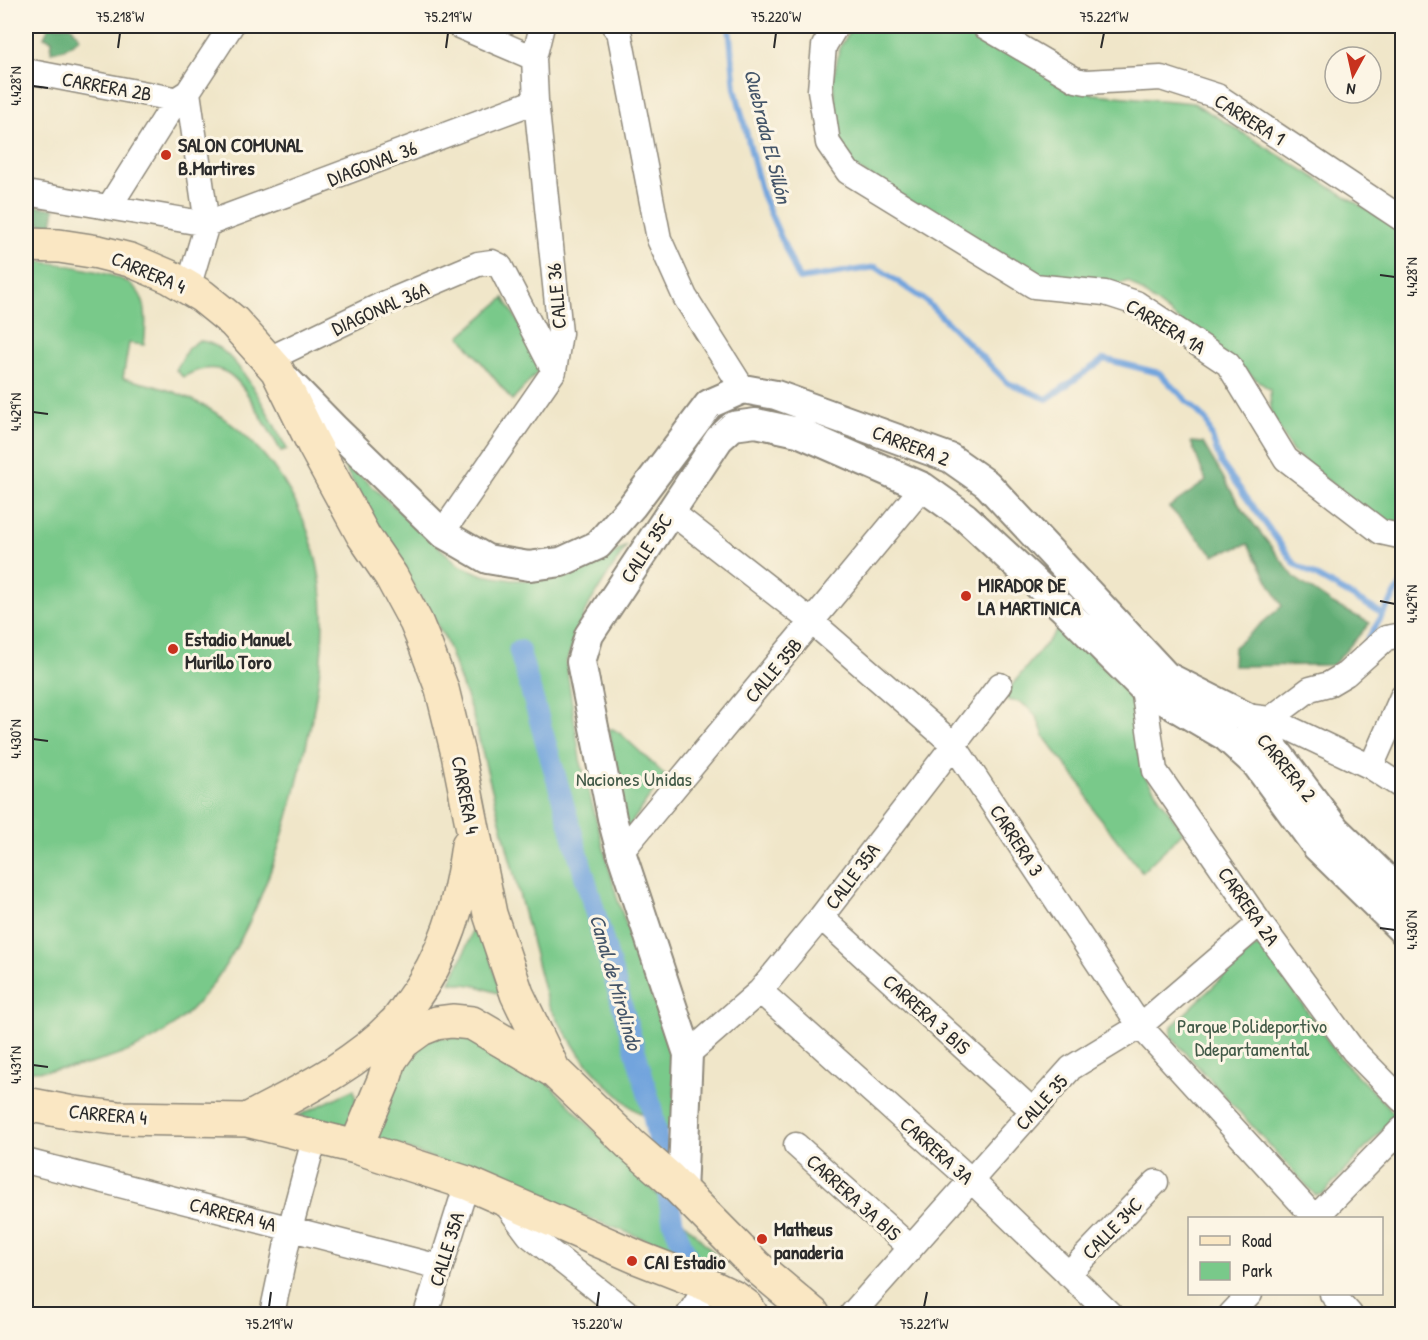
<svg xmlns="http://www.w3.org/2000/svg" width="1428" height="1340" viewBox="0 0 1428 1340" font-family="'Patrick Hand',sans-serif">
<rect width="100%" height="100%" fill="#fcf5e5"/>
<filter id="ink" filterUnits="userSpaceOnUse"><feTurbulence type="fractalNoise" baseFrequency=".0167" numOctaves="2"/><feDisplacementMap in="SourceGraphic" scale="12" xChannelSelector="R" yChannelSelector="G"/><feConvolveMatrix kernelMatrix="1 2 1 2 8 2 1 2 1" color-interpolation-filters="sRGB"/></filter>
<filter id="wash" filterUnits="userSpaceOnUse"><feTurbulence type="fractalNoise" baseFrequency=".008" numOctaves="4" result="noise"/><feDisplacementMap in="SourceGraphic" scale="24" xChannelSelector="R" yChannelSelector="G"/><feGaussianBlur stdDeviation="1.35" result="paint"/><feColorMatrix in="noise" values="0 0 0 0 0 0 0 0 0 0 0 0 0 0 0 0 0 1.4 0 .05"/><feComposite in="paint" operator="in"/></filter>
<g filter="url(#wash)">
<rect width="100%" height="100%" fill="#f0e6c9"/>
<path fill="#79c98a" stroke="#527a5a" stroke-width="1.5" d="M853 26H981L1093 94 1194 103 1402 231V516L1398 524 1379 523 1292 451 1271 413 1270 390 1128 281 1111 287 1036 278 851 165 839 142 833 79 840 47Z
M26 262C46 261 66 265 86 269 137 280 151 289 144 345L129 343 123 378C140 382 157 386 174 392 267 426 323 521 323 618 323 678 309 737 294 795 274 871 240 967 180 1020 140 1055 77 1072 26 1071Z
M504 298 544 365 512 400 460 336Z
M198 341C236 340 270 419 287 449L281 451C273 437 265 423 257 410 239 378 222 355 183 377L176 370 188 348Z
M346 463 459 565 483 575 512 580H544L570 576 595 566 627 545 586 609 566 663 580 759 618 901 666 1036 675 1080 673 1134 632 1108 605 1083 580 1055 548 1005 472 713 445 638 401 567 344 466Z
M1061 625 1122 686 1131 700 1134 734 1144 775 1183 832 1142 872 1095 812 1082 786 1045 738 1037 718 1031 710 1020 702 1007 700 1003 696Z
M609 729H613L621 734 665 775 627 829Z
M477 914 501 994 477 986 450 982 464 954Z
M1254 947H1262L1340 1058 1396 1115 1323 1194 1315 1195 1171 1037 1172 1026Z
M469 1036 545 1080 715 1254 717 1257 716 1262 710 1264 376 1137 403 1064 427 1038Z
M354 1089 360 1128 298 1116Z"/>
<path fill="#62ad76" stroke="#466c50" stroke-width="1.5" d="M49 26H71L80 38 64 49 51 52 52 40 44 37Z
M26 204 55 209 51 230 38 222 27 220 26 229Z
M1191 442 1203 443 1240 506 1295 578 1333 604 1370 623 1333 665 1233 666 1234 647 1282 606 1248 544 1214 555 1169 507 1206 481Z"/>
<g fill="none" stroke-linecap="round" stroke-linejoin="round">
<path stroke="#72a4dd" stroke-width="6" d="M729 26 735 88 762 194 799 279 876 267 926 301 1008 383 1047 399 1104 359 1159 373 1206 420 1221 463 1295 564 1383 614
M1365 644 1402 583"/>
<path stroke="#72a4dd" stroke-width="21" d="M519 650 651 1105 673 1222 710 1314"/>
</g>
</g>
<g filter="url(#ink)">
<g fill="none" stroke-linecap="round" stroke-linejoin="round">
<defs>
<path id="minor" d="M459 26 534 58
M614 26 619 31 659 239 685 297 743 389
M836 26 824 46 820 90 828 143 848 172 1034 286 1105 293 1136 303 1228 364 1286 459 1381 532 1399 536 1402 531
M984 26 1076 80 1086 82 1161 78 1217 96 1402 219
M26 71 189 102
M26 193 207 224 536 101
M109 207 177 99 188 92
M188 288 207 224 188 92 231 26
M269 359 381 305 478 264 492 262 500 266 554 371
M670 511 812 622 953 744 1140 1026 1315 1218
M442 533 554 371 560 333 536 101 534 58 542 26
M1143 688 1155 771 1260 923 1353 1050 1402 1100
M1245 716 1270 719 1371 767 1402 787
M1270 719 1310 689 1329 684 1346 674 1386 638 1402 635
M1371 767 1402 697
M621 852 923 487
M821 917 1033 1111
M760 991 971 1180 1110 1314
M688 1054 760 991 821 917 1000 685
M796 1145 911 1248
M26 1161 440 1267
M503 1200 529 1235 629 1314
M1315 1218 1402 1129
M1068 1274 1156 1182
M1332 1294 1350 1314
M272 1314 290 1229 315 1136
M426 1314 467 1183
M689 1314 708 1285
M852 1314 1071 1068 1140 1026 1260 923
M1231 1314 1250 1294"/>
<path id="tertiary" d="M287 380 334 428 442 533 487 559 529 566 561 562 598 545 632 506 709 404 743 389 776 395 950 458 987 484 1166 676 1245 716 1274 748 1335 829 1402 894
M682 1193 688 1054 621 852 612 818 581 662 589 635 719 439 733 426 756 423 798 432 923 487 965 517 1064 609 1143 688 1225 736 1257 765 1317 847 1402 930"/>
<path id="secondary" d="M26 245 59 246 98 252 130 260 170 277 202 296 234 322 277 370 314 445 363 535 391 576 416 622 425 644 442 689 458 754 490 914 517 994 554 1071 630 1144 670 1179 756 1266 813 1314
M26 1104 73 1113 117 1118 247 1120 356 1147 467 1183 639 1258 708 1285 735 1298 747 1307 751 1314
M247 1120C297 1093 353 1067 393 1025 400 1019 405 1010 410 1003 446 955 460 904 468 845
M356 1147 384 1080 390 1060 403 1042 421 1029 436 1023 452 1021 472 1023 554 1071"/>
</defs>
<use href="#minor" stroke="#8e887a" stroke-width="27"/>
<use href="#tertiary" stroke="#8e887a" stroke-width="32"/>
<use href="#secondary" stroke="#8e887a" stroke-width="36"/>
<use href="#minor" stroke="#fff" stroke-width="24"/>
<use href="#tertiary" stroke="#fff" stroke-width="28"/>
<use href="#secondary" stroke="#fae7c3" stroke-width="33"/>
</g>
</g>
<path fill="none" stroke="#2b2b2b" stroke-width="2" d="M118 48 120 33M446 48 448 33M774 48 776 33M1101 48 1104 33M33 86 48 88M1380 275 1395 277M33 412 48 414M1380 601 1395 604M33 739 48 741M1380 928 1395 930M33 1065 48 1067M269 1307 271 1292M597 1307 599 1292M924 1307 927 1292"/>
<g fill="#c8321e" stroke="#fcf5e5" stroke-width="2">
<circle cx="166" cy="155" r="6"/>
<circle cx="966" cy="596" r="6"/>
<circle cx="173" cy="649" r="6"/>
<circle cx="762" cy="1239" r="6"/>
<circle cx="632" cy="1261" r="6"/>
</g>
<g text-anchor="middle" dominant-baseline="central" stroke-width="6" stroke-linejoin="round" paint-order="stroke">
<g font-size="20" fill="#2b2b2b" stroke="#fcf5e5">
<text transform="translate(107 86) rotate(10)">CARRERA 2B</text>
<text transform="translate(1250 119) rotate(32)">CARRERA 1</text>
<text transform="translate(372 163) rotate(-21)">DIAGONAL 36</text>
<text transform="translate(149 272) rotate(23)">CARRERA 4</text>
<text transform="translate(556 296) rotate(-95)">CALLE 36</text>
<text transform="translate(380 308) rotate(-24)">DIAGONAL 36A</text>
<text transform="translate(1166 326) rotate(31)">CARRERA 1A</text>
<text transform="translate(911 445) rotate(21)">CARRERA 2</text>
<text transform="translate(646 548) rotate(-57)">CALLE 35C</text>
<text transform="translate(773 670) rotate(-50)">CALLE 35B</text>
<text transform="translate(1287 767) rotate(51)">CARRERA 2</text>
<text transform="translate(466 795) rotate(79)">CARRERA 4</text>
<text transform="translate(1017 840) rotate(57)">CARRERA 3</text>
<text transform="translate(852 876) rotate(-53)">CALLE 35A</text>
<text transform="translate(1249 906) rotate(55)">CARRERA 2A</text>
<text transform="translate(927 1014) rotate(42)">CARRERA 3 BIS</text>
<text transform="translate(1041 1102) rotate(-48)">CALLE 35</text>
<text transform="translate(108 1114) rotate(5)">CARRERA 4</text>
<text transform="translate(937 1150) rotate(42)">CARRERA 3A</text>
<text transform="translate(854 1197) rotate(42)">CARRERA 3A BIS</text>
<text transform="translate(233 1214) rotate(14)">CARRERA 4A</text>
<text transform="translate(1112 1228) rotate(-46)">CALLE 34C</text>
<text transform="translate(446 1249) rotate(-73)">CALLE 35A</text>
</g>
<g font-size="20" font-weight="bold" fill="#2b2b2b" stroke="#fcf5e5" text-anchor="start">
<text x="178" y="144">SALON COMUNAL<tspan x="178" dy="23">B.Martires</tspan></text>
<text x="978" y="584">MIRADOR DE<tspan x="978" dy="23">LA MARTINICA</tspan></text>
<text x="185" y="638">Estadio Manuel<tspan x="185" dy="23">Murillo Toro</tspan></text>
<text x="774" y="1228">Matheus<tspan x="774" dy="23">panaderia</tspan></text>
<text x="644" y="1261">CAI Estadio</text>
</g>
<g font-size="20" fill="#425a48" stroke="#fcf5e5">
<text x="634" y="778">Naciones Unidas</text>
<text x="1252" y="1025">Parque Polideportivo<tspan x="1252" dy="23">Ddepartamental</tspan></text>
</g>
<g font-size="21" font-style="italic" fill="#445569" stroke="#fcf5e5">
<text transform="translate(768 136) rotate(76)">Quebrada El Sillón</text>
<text transform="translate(616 982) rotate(74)">Canal de Mirolindo</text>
</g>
</g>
<rect width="1428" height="1340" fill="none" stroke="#fcf5e5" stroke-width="66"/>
<rect x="1188" y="1217" width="195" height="78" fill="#fcf5e5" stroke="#a8a49b" stroke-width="1.5"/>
<rect x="1200" y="1236" width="30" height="9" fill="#fae7c3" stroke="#a8a49b" stroke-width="1.5"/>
<text x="1242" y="1247" font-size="18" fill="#2b2b2b">Road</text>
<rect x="1200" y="1262" width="30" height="18" fill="#79c98a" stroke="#a8a49b" stroke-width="1.5"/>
<text x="1242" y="1277" font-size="18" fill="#2b2b2b">Park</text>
<g transform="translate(1353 75) rotate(188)"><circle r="28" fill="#fcf5e5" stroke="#a8a49b" stroke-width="1.5"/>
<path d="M0-4.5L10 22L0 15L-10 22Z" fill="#c8321e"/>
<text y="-9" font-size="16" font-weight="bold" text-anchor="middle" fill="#2b2b2b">N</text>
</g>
<rect x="33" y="33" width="1362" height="1274" fill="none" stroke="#2b2b2b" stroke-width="2"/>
<g font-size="15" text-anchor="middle" fill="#2b2b2b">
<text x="120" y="22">75.218°W</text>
<text x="448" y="22">75.219°W</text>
<text x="776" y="22">75.220°W</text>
<text x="1104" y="22">75.221°W</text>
<text transform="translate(16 86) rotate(-90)" y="5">4.428°N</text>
<text transform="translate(1412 277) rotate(-90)" y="5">4.428°N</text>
<text transform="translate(16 412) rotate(-90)" y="5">4.429°N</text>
<text transform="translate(1412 604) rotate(-90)" y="5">4.429°N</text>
<text transform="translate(16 739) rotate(-90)" y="5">4.430°N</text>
<text transform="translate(1412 930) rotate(-90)" y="5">4.430°N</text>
<text transform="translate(16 1065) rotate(-90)" y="5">4.431°N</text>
<text x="269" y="1329">75.219°W</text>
<text x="597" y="1329">75.220°W</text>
<text x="924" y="1329">75.221°W</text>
</g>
</svg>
